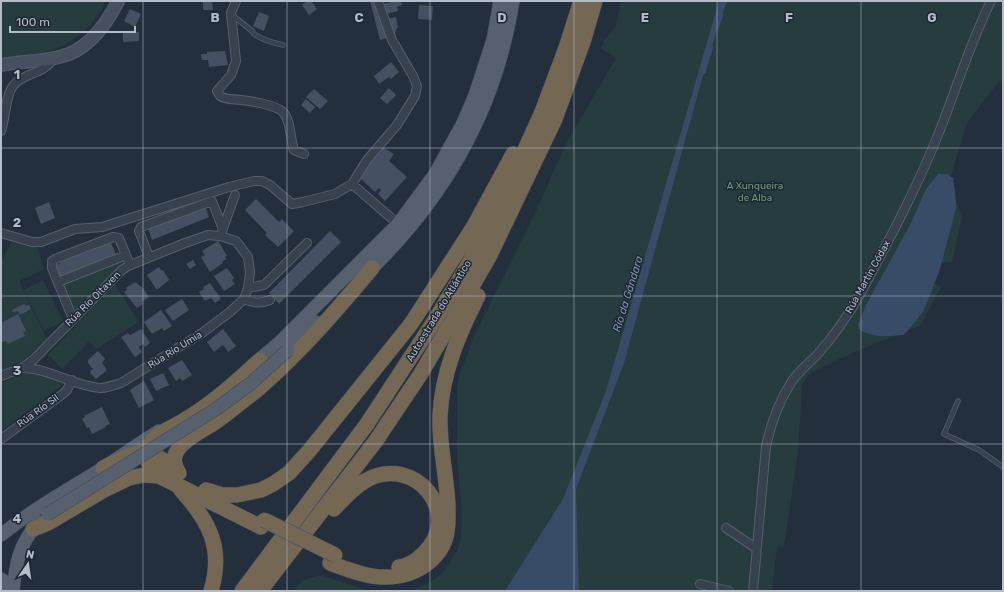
<svg xmlns="http://www.w3.org/2000/svg" width="1004" height="592" viewBox="0 0 1004 592" font-family="Rubik,sans-serif">
<rect width="100%" height="100%" fill="#242f3e"/>
<path fill="#263c3f" d="M1 1H106C93 27 75 43 47 52 35 56 14 56 1 57Z
M621 1H1003V79L991 91 967 123 950 179 962 218 952 262H929L928 279 941 287 921 325 845 356 809 374 802 385 798 452 784 547 777 546 772 591H404L416 589 434 580 448 566 457 551 461 539 462 516 457 457V384L461 371 475 334 534 215 566 144 616 58 600 48 604 43 603 41 616 26Z
M13 240 37 247 44 269 19 281 47 339 25 359 1 371V261Z
M120 261 121 265 77 309 73 310 64 286 67 281Z
M43 280 63 321 44 331 24 290Z
M115 285 139 322 96 349 89 341 62 369 48 355Z
M24 374C34 374 54 376 60 384V387L1 431V383Z
M321 575 369 591H293L303 580Z"/>
<path fill="#394c67" d="M719 1H727L721 18 703 75 624 363 576 489 579 591H505L563 499 606 391Z
M938 174H947L953 178 955 191 956 208 940 269 931 293 923 312 904 335C888 336 874 338 860 330L858 325 866 305 911 223 926 189Z"/>
<g fill="none" stroke-linecap="round" stroke-linejoin="round">
<path stroke="#394c67" stroke-width="2.5" d="M717 29 722 15
M704 73 712 47"/>
</g>
<path fill="#455162" d="M203 1H212L213 10H203Z
M307 1H311L317 9 309 15 302 5Z
M370 1H376L387 38 380 40Z
M395 1H401L402 5 397 7 398 11 386 14 383 4Z
M419 5 433 6 432 20 418 19Z
M130 9 141 14 135 27 124 21Z
M259 12 269 16 264 31 253 26Z
M396 17 398 28H397L395 33 391 34 388 19Z
M139 32V41L123 42V33Z
M225 51 228 65 209 67 208 60H202L201 54H207V52Z
M391 62 399 72 391 79 389 77 379 84 374 76Z
M389 88 396 95 387 104 380 98Z
M314 89 328 101 320 109 306 97Z
M306 99 315 107 310 113 301 105Z
M382 147 394 154 389 161 407 177 385 201 378 194 381 190 379 188 375 192 360 178 367 165Z
M256 199 279 222 282 219 294 231 278 247 265 235 267 233 245 210Z
M49 202 55 218 41 224 35 208Z
M205 206 209 217 152 240 148 229 154 227 153 225Z
M330 231 341 242 279 304 269 293Z
M218 241 227 256 225 257 226 259 222 262 223 263 210 272 201 257 205 255 202 251Z
M105 243 106 245 111 243 116 254 60 277 55 265 61 263V261L90 251 89 249Z
M193 260 196 265 190 269 186 264Z
M159 267 162 271 163 270 169 280 157 290 147 275Z
M227 268 234 278 232 280 235 284 224 291 214 276Z
M135 282 143 288 149 297 142 302 143 304 137 308 124 292 127 290 126 288Z
M210 283 221 299 215 303 211 298 205 301 199 292 204 289 203 287Z
M182 299 189 310 173 321 165 310Z
M24 304 26 306 29 305 31 309 20 315 18 311 13 312 12 310Z
M161 310 172 326 164 331 162 328 152 334 144 322Z
M18 314 26 331 23 332 25 336 8 344 6 341 2 342 1 323Z
M141 329 150 343 145 347 143 344 139 347 142 352 135 357 121 337 128 333 130 335Z
M223 329 236 346 228 352 223 345 214 352 207 342Z
M98 351 105 359 102 363 106 368V371L96 379 90 373 91 372 90 371 93 369 88 363V360Z
M182 360 192 375 182 381 180 378 176 381 168 368Z
M163 373 169 385 156 391 150 379Z
M144 381 154 400 139 408 130 390Z
M102 407 110 424 105 426 106 427 92 434 89 427 87 428 82 419 85 417 84 416Z"/>
<g fill="none" stroke-linecap="round" stroke-linejoin="round">
<defs>
<path id="lane" d="M231 14 252 31 254 34C263 40 273 43 283 45
M958 401 944 434 979 450 1003 467"/>
<path id="street" d="M236 1 231 13 236 61 231 75 217 91C218 93 219 95 220 96 225 100 236 99 241 100 251 101 276 105 283 112 291 120 290 139 294 150L304 154
M378 1 392 40 413 76 417 86 415 96 397 125 367 160 352 184 398 224
M1 131C6 117 5 97 13 86 23 72 45 75 53 58
M222 231 235 195
M1 233 32 242H41L75 229 102 227 229 187 254 181H262L270 185 292 204 303 202 335 194 352 184
M149 257 139 231 141 227 212 201 223 229
M58 282 126 255
M248 288 264 285 307 243
M244 299C253 303 260 304 270 300
M73 319 52 268V261L55 259 113 237 119 238 130 265
M1 376 22 368 34 359 122 270 128 266 185 243 208 235 220 236 236 241 248 257 250 272 248 288 244 299 230 312 202 333 121 383C114 385 107 388 100 388 73 386 49 368 22 368
M1 439 63 394 67 390 72 380
M726 528 757 549
M700 584 729 591
M753 591 766 446C771 423 779 401 792 381 799 371 808 364 817 355 834 336 849 314 862 291 890 238 918 186 940 130 957 87 970 43 991 1"/>
<path id="secondary" d="M1 65C20 61 40 62 59 57 87 51 106 25 118 1"/>
<path id="primary" d="M365 275C445 199 496 110 513 1
M288 350 316 322
M252 366 280 342 398 224 435 174 463 123 475 95 493 40 500 1
M1 535C33 509 68 490 103 468 121 456 140 443 159 431
M1 579 5 582 9 591
M13 591C16 562 19 544 39 522"/>
<path id="highway" d="M103 468C141 450 145 443 179 473
M179 473C174 466 172 459 177 451 185 437 209 428 221 418 233 409 245 399 257 390 300 353 336 311 372 268
M159 476C149 468 144 459 149 446 154 434 173 427 183 421 212 404 236 382 260 360
M181 490C209 521 224 548 211 591
M206 490 222 495H237L261 490 273 484 289 473 309 451 411 324 474 226 513 154
M334 509C343 499 353 488 365 481 415 452 465 515 423 554 417 560 408 566 399 567
M33 529 48 523 104 490 129 478 144 475 159 476 261 527
M330 563C359 574 385 584 415 571 428 565 440 554 445 540 449 529 448 518 448 507 447 476 439 447 440 416 442 372 459 334 478 296
M242 591 367 424 435 320 468 265 508 187 542 112 566 48 581 1
M260 591 375 442 420 375 462 304 490 255 555 119 584 39 595 1"/>
</defs>
<use href="#lane" stroke="#565f6c" stroke-width="5.5"/>
<use href="#street" stroke="#565f6c" stroke-width="10"/>
<use href="#secondary" stroke="#565f6c" stroke-width="14"/>
<use href="#primary" stroke="#414a57" stroke-width="14"/>
<use href="#highway" stroke="#434c59" stroke-width="16"/>
<use href="#lane" stroke="#38414e" stroke-width="4"/>
<use href="#street" stroke="#38414e" stroke-width="8"/>
<use href="#secondary" stroke="#465061" stroke-width="12"/>
<use href="#primary" stroke="#56606e" stroke-width="13"/>
<use href="#highway" stroke="#746855" stroke-width="15"/>
<defs>
<path id="primary-bridge" d="M48 514 216 409 250 384 288 350"/>
<path id="highway-bridge" d="M264 520 335 555"/>
</defs>
<use href="#primary-bridge" stroke="#414a57" stroke-width="14" stroke-linecap="butt"/>
<use href="#highway-bridge" stroke="#434c59" stroke-width="16" stroke-linecap="butt"/>
<use href="#primary-bridge" stroke="#56606e" stroke-width="13"/>
<use href="#highway-bridge" stroke="#746855" stroke-width="15"/>
</g>
<path fill="none" stroke="#b4bcc9" stroke-width="1" stroke-opacity="0.55" d="M143 1V591M287 1V591M430 1V591M574 1V591M717 1V591M861 1V591M1 148H1003M1 296H1003M1 444H1003"/>
<g text-anchor="middle" dominant-baseline="central" stroke-width="3" stroke-linejoin="round" paint-order="stroke">
<g font-size="10" fill="#6b9a76" stroke="#1d2633">
<text x="755" y="186">A Xunqueira<tspan x="755" dy="12">de Alba</tspan></text>
</g>
<g font-size="10" fill="#b4bcc9" stroke="#1d2633">
<text transform="translate(868 277) rotate(-61)">Rúa Martín Códax</text>
<text transform="translate(93 299) rotate(-45)">Rúa Río Oitaven</text>
<text transform="translate(439 311) rotate(-59)">Autoestrada do Atlántico</text>
<text transform="translate(175 350) rotate(-32)">Rúa Río Umia</text>
<text transform="translate(38 411) rotate(-36)">Rúa Río Sil</text>
</g>
<g font-size="11" font-style="italic" fill="#7c92b1" stroke="#1d2633">
<text transform="translate(628 294) rotate(-73)">Río da Gándara</text>
</g>
</g>
<g font-size="13" text-anchor="middle" font-weight="bold" fill="#b4bcc9" stroke="#1d2633" stroke-width="3" stroke-linejoin="round" paint-order="stroke">
<text x="215" y="22">B</text>
<text x="359" y="22">C</text>
<text x="502" y="22">D</text>
<text x="645" y="22">E</text>
<text x="789" y="22">F</text>
<text x="932" y="22">G</text>
<text x="17" y="79">1</text>
<text x="17" y="227">2</text>
<text x="17" y="375">3</text>
<text x="17" y="523">4</text>
</g>
<rect width="1004" height="592" fill="none" stroke="#b4bcc9" stroke-width="4"/>
<g transform="translate(28 564) rotate(13)" stroke="#1d2633" stroke-width="3" paint-order="stroke">
<path d="M0-3L7 15L0 10L-7 15Z" fill="#b4bcc9"/>
<text y="-6" font-size="11" font-weight="bold" text-anchor="middle" fill="#b4bcc9">N</text>
</g>
<path d="M10 26v6h125v-6" fill="none" stroke="#b4bcc9" stroke-width="2"/>
<text x="16" y="26" font-size="12" fill="#b4bcc9" stroke="#1d2633" stroke-width="3" paint-order="stroke">100 m</text>
</svg>
